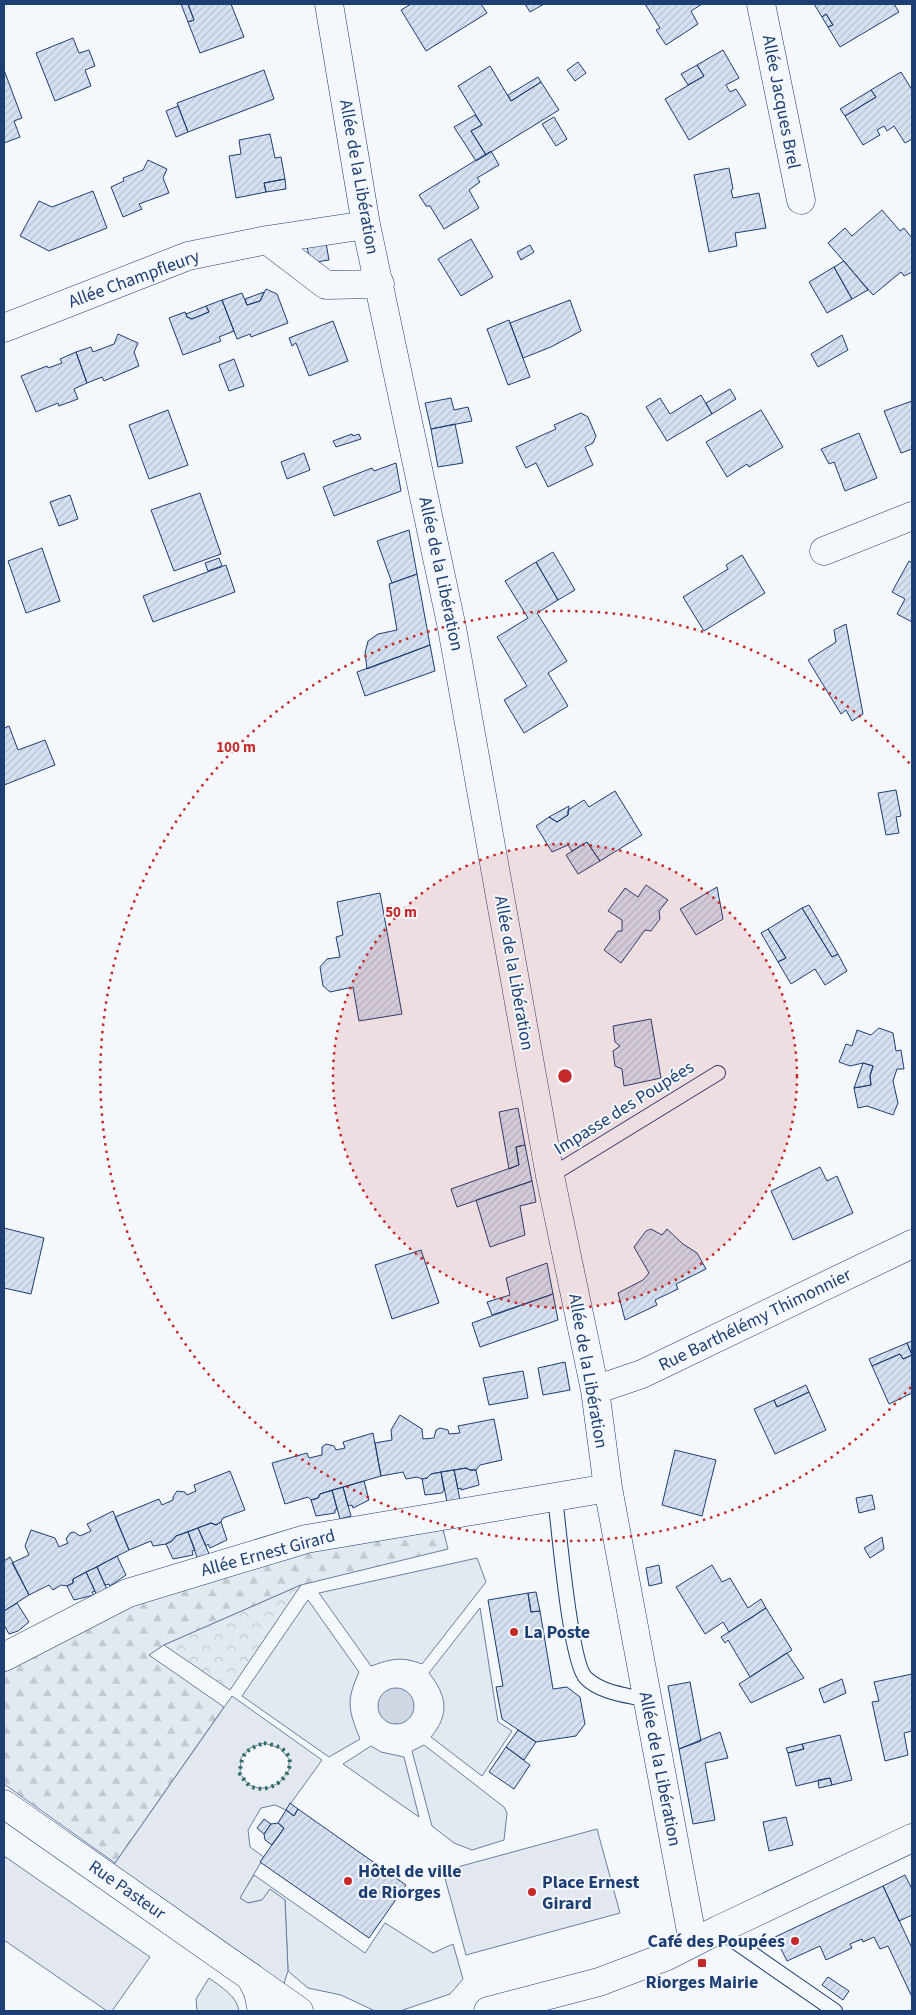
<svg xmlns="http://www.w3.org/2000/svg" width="916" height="2015" viewBox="0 0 916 2015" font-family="'Source Sans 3',sans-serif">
<defs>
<pattern id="forest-firs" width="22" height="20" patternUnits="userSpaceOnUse" patternTransform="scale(1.25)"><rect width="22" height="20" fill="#e3e9f0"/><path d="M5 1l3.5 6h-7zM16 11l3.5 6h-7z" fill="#c2c9d1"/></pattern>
<pattern id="park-crowns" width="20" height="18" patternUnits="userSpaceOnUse" patternTransform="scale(1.25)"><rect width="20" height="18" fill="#e3e9f0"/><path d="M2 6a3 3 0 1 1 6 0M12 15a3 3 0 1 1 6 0" fill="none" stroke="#c2c9d1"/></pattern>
<pattern id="building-hatch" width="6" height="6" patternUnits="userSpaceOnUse" patternTransform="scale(1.25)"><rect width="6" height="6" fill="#d5e0f0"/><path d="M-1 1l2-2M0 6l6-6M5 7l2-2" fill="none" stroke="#b6c1d1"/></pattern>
</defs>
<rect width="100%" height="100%" fill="#f4f7fb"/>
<path fill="#e3e9f0" stroke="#687fa3" d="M477 1558 486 1582 422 1664C401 1656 391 1659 371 1666L319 1593Z
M308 1600 359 1672C346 1701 348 1709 360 1739L329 1757 242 1696Z
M480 1608 498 1722 512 1731 482 1776 431 1737C450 1714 447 1696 429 1673Z
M424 1745 504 1807 507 1813 504 1840 472 1850 454 1843 432 1826 412 1751Z
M371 1746 381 1752 404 1757 419 1817 343 1764Z
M254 1875 365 1953 385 1923 433 1953 453 1944 463 1979 450 1994 400 2011H375L341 1995 308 1988 288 1971 285 1900H262L248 1903 239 1898Z
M209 1978C221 1987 237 1996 239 2011H197L196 1999Z"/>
<path fill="url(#forest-firs)" stroke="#687fa3" d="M441 1521 448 1549 301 1585 164 1645 149 1655 224 1707 115 1863 4 1784V1672L131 1600 277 1553Z"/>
<path fill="url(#park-crowns)" stroke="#687fa3" d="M301 1585 230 1690 164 1645Z"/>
<path fill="#e3e8f0" stroke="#687fa3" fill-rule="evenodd" d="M232 1696 322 1760 286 1810 275 1805 261 1808 248 1830 250 1847 264 1857 240 1898 248 1903 262 1900 270 1889 285 1900 288 1971 280 1996 106 1876ZM264 1743 280 1748 289 1759V1770L279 1783 268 1788H258L249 1785 240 1774 241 1758 250 1748Z
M597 1829 620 1913 466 1955 443 1871Z
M4 1856 150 1957 112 2011H107L4 1940Z"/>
<path fill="#cfd7e4" stroke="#687fa3" d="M378 1706a18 18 0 1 1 36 0a18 18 0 1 1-36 0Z"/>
<path fill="url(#building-hatch)" stroke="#1d3f73" d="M181 4H188L194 20 188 22Z
M188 4H231L244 37 200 53 188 22 194 20Z
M411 4H481L487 13 426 51 401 10Z
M525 4H544L530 12Z
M645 4H702L691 11 698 24 666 45 656 30 660 28Z
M814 4H894L899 12 840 47 828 27 833 25 826 14 822 17Z
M826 14 833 25 828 27 822 17Z
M73 38 79 53 89 50 95 66 85 70 91 86 55 101 36 53Z
M723 50 739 78 726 85 730 92 736 89 746 105 689 140 665 99 704 76 697 65Z
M578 62 586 73 575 81 567 70Z
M697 65 704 76 688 85 681 74Z
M490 66 511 101 541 82 559 110 486 155 471 131 482 125 458 86Z
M4 70 22 118 14 121 20 137 4 143Z
M264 70 274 99 188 132 177 103Z
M901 72 912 90V139L905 143 894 126 887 131 884 126 877 130 880 135 863 145 845 116 876 97 871 90Z
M538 77 541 82 511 101 508 95Z
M871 90 876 97 845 116 840 109Z
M178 106 188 132 176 137 166 111Z
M475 115 482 125 471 131 486 155 476 161 454 127Z
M554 117 567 139 556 146 542 124Z
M270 134 275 158 281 157 285 179 264 183 266 192 236 198 229 156 241 154 239 140Z
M491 151 499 165 477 178 480 182 469 190 479 208 444 229 430 206H426L419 195Z
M148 160 167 169 163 178 169 193 139 204 142 209 123 217 111 187 124 181 123 178 143 170Z
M729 168 733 189 731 190 733 198 759 193 766 228 735 233 737 246 709 252 694 175Z
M285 179 286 189 266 192 264 183Z
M93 191 107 228 49 251 20 236 39 201 52 207Z
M882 210 900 231 904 228 912 238V272L904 276 901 272 873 295 828 243 845 228 852 236Z
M471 239 493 277 461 296 438 259Z
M326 243 329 260 310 263 307 246Z
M530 245 534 252 521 260 517 252Z
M844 261 868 290 852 299 834 267Z
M834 267 852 299 827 313 809 282Z
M266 289 277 294 288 323 251 337 250 334 237 339 222 300 242 293 247 305 260 301Z
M264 292 260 301 247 305 245 299Z
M222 300 234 331 219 337 221 341 183 355 169 318 185 312 187 317 192 319 209 312 206 306Z
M570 300 581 331 551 347 523 358 510 323Z
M206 306 209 312 192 319 187 317 186 314Z
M509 320 530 377 508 385 487 329Z
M333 321 348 361 309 376 296 343 292 346 289 338Z
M118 334 138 343 134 352 139 366 104 381 102 377 87 383 76 352 91 347 93 352 114 344Z
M842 335 848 350 818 367 811 354Z
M76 352 87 383 74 389 78 399 59 406 58 403 36 412 21 376 47 366 48 368 62 363 60 359Z
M234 359 244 386 229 391 219 365Z
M730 389 736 399 712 414 706 403Z
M701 395 712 414 667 441 646 407 660 398 670 414Z
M451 398 454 410 468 407 472 421 431 429 425 403Z
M912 401V449L901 453 884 411Z
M168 410 188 465 149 479 129 425Z
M761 410 783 447 749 467 747 464 727 477 706 442Z
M581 413 588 417 596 436 593 443 585 447 593 465 548 487 536 463 526 468 516 447 556 429 554 425Z
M455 424 463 463 438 467 431 429Z
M859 433 877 478 845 491 834 462 829 464 821 449Z
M352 434 353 436 359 434 361 439 336 447 333 441Z
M304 453 310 470 287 479 281 462Z
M396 463 401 491 334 516 323 487 372 468 374 471Z
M200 493 221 554 174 571 151 510Z
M70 495 78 519 59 526 50 502Z
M409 530 417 574 392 583 377 541Z
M42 548 60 601 26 613 8 561Z
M553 552 575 590 558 600 536 562Z
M742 555 765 593 704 631 683 597 728 569 726 565Z
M219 558 222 566 208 571 205 563Z
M909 561 912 563V622L897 614 905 599 892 592Z
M536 562 558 600 537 613 567 661 548 673 568 706 524 733 504 700 527 686 497 637 528 618 505 581Z
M226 565 235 592 153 622 143 596Z
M417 574 430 645 367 669 365 653 368 641 378 634 397 630 389 584Z
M846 624 863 714 852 721 846 710 841 714 808 660 836 642 834 630Z
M430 645 435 671 365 696 357 672Z
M9 726 18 750 45 740 55 765 4 785V728Z
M896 790 901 816 896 817 899 833 886 835 878 793Z
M615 791 642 835 600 861 587 842 572 851 568 845 552 852 536 826 549 817 557 822 568 815V810L584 800 589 807Z
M569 806 568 815 557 822 549 817Z
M587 842 600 861 578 874 566 855Z
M646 885 668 900 659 911 660 919 651 931 645 930 621 963 604 950 618 931H622V920L608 911 625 888 638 897Z
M717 887 723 919 696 935 680 909Z
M380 893 402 1014 359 1021 353 987 330 992 323 986 320 967 327 959 340 957 336 937 343 935 337 902Z
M809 905 838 954 832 957 802 908Z
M802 908 832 957 838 954 847 971 825 985 815 969 791 984 778 962 786 958 768 929Z
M768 929 786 958 778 962 761 933Z
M651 1019 661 1078 624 1086 622 1069 615 1066 613 1051 620 1046 615 1042 613 1026Z
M879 1028 893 1033 896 1051 901 1050 904 1069H897L893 1081 898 1103 893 1115 867 1106 858 1108 854 1088 871 1085 870 1076 873 1066 863 1063 850 1066 839 1062 846 1044 852 1046 857 1030 871 1035Z
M863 1063 873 1066 870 1076 871 1085 854 1088Z
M518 1108 525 1145 516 1147 519 1165 509 1169 499 1112Z
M525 1145 532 1181 457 1207 451 1189 519 1165 516 1147Z
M820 1167 827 1181 837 1176 853 1213 793 1240 771 1191Z
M532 1181 536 1202 520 1206 525 1235 490 1247 476 1200Z
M4 1228 44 1238 31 1294 4 1288Z
M651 1229 662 1235 667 1229 683 1244 697 1253 706 1269 676 1284 678 1289 655 1300 657 1305 625 1320 618 1293 643 1280 649 1273 634 1247 646 1231Z
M421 1250 439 1303 392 1319 375 1265Z
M547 1263 553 1294 492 1315 487 1302 510 1295 506 1278Z
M553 1294 558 1320 480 1347 472 1323Z
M912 1341V1393L889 1404 872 1366 900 1354 903 1359 912 1355 907 1343Z
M907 1343 912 1355 903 1359 900 1354 872 1366 869 1359Z
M565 1362 570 1390 543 1395 538 1368Z
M523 1371 528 1398 489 1405 483 1378Z
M806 1385 809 1392 777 1407 774 1400Z
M809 1392 826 1430 775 1454 754 1409 774 1400 777 1407Z
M400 1415 422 1429 423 1439 434 1438 436 1430 440 1428 448 1430 449 1434 460 1433 458 1426 494 1419 502 1460 480 1465 476 1470H470L466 1468 441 1472 431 1474 427 1478 422 1479 417 1477 406 1479 403 1472 381 1476 375 1443 392 1440 391 1430Z
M373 1433 381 1476 320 1494 318 1498 311 1500 308 1497 285 1504 272 1463 307 1453 309 1458 322 1455V1447L326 1444 334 1446 336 1450 345 1448 343 1442Z
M675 1450 716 1460 702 1516 662 1505Z
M466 1468 470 1470H476L479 1485 461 1490V1488L458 1489 454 1470Z
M454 1470 460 1500 447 1502 441 1472Z
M230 1471 245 1510 223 1518 221 1522 216 1525 211 1523 176 1536 172 1541 166 1544 153 1546 151 1541 129 1550 115 1517 159 1499 162 1505 173 1500V1497L177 1491 185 1492 187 1495 196 1491 194 1485Z
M441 1472 444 1490 442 1493 425 1495 422 1479 427 1478 431 1474Z
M364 1481 369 1500 353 1508 352 1505 348 1506 343 1487Z
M343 1487 351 1516 340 1519 332 1490Z
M332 1490 337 1509 335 1510V1513L316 1516 311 1500 318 1498 320 1494Z
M872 1495 875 1509 859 1513 856 1498Z
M113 1511 129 1550 73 1579V1583L67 1586 61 1585 53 1590 49 1585 29 1595 12 1563 29 1555 25 1546 31 1530 55 1538 59 1547 68 1543 66 1539 70 1533 74 1532 80 1536 91 1531 87 1524Z
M221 1522 227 1540 210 1548 208 1544 206 1546 198 1528 211 1523 216 1525Z
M198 1528 210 1556 198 1560 188 1532Z
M188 1532 195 1550 192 1551 193 1555 173 1559 166 1544 172 1541 176 1536Z
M882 1537 884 1549 870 1558 864 1548Z
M117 1556 126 1575 110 1586 109 1584 105 1585 97 1567Z
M10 1557 29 1595 4 1611V1561Z
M659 1565 662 1583 649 1586 646 1568Z
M712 1565 722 1582 730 1578 748 1608 761 1599 766 1608 729 1632 723 1622 705 1634 676 1587Z
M97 1567 109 1594 99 1600 86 1572Z
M86 1572 95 1591 92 1592 94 1595 74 1600 67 1586 73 1583V1579Z
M536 1592 540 1611 531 1612 528 1593Z
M528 1593 531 1612 540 1611 553 1689 567 1687 580 1697 585 1724 576 1736 536 1742 502 1719 496 1687 503 1686 488 1600Z
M17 1603 29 1622 18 1631 9 1634 4 1625V1611Z
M766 1608 792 1650 750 1677 728 1640 725 1643 721 1637Z
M787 1653 804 1678 751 1703 739 1684Z
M912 1674V1731L904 1733 908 1755 885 1761 872 1702 879 1701 874 1682Z
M842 1679 846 1693 824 1703 819 1689Z
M690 1682 701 1741 679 1749 668 1686Z
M518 1730 536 1742 524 1760 506 1747Z
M720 1732 728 1758 705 1763 715 1820 693 1824 679 1749Z
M840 1735 852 1780 832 1785 830 1778 796 1786 788 1753 804 1749 802 1744Z
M802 1744 804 1749 788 1753 786 1748Z
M506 1747 530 1765 514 1789 489 1772Z
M830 1778 832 1785 819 1788 818 1780Z
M290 1803 298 1809 294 1816 286 1810Z
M298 1809 406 1885 369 1938 260 1862 284 1828 278 1823 286 1810 294 1816Z
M786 1817 793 1845 769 1851 763 1822Z
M264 1819 271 1824 264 1834 257 1828Z
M278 1823 284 1828 272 1845 265 1840 264 1834 271 1824Z
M905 1875 912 1889V1915L899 1921 883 1886Z
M883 1886 912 1948V1997L888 1946 880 1949 874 1937 863 1942 862 1939 850 1944 852 1948 826 1960 820 1946 787 1961 775 1937Z
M828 1977 849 1991 843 2000 822 1985Z"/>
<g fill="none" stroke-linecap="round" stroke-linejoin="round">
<defs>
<path id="service" d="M550 1176 718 1073
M555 1497C559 1528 570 1663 586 1678 601 1693 627 1695 647 1700
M718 1930 835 2011"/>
<path id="minor" d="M329 4 366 225 452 628 550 1176 595 1390 608 1488 693 1942
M761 4 801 200
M267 240 326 285 380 284
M4 328 188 256 267 240 366 225
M824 551 912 516
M595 1390 642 1374 912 1244
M4 1657 128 1593 306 1539 608 1488"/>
<path id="tertiary" d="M4 1804 299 2011
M250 1976 258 1992 262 2011
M488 2011 599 1982 665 1957 718 1930 912 1838"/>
</defs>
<use href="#service" stroke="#1d3f73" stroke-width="16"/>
<use href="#minor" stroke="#1d3f73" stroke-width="29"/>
<use href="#tertiary" stroke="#1d3f73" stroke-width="29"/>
<use href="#service" stroke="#f4f7fb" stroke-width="14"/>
<use href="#minor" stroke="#f4f7fb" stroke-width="28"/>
<use href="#tertiary" stroke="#f4f7fb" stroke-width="28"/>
<path stroke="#2c6c60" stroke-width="4" stroke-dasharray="2.5 4" stroke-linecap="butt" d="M264 1743C268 1744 274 1745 279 1747 307 1762 275 1799 250 1786 246 1783 243 1778 240 1774 241 1754 245 1750 264 1743Z"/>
</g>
<circle cx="565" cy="1076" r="232" fill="#c62828" fill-opacity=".12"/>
<g fill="none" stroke="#c62828" stroke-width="2.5" stroke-dasharray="2.5 5">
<circle cx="565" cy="1076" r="232"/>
<path d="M911 1387A465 465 0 1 1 911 765"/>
</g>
<g fill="#c62828" stroke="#f4f7fb" stroke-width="2">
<circle cx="514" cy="1632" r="5"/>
<circle cx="348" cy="1881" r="5"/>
<circle cx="532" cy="1892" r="5"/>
<circle cx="795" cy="1941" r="5"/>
<rect x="697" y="1958" width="10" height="10" rx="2.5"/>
</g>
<g text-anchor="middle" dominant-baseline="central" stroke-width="4" stroke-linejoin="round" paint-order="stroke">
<g font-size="18" fill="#1d3f73" stroke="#f4f7fb">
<text transform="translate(781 102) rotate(79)">Allée Jacques Brel</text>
<text transform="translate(359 177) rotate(80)">Allée de la Libération</text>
<text transform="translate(134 279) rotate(-20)">Allée Champfleury</text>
<text transform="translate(441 574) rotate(78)">Allée de la Libération</text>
<text transform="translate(514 973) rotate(80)">Allée de la Libération</text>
<text transform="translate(624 1108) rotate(-32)">Impasse des Poupées</text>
<text transform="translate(755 1320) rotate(-26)">Rue Barthélémy Thimonnier</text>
<text transform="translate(588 1371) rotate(80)">Allée de la Libération</text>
<text transform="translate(268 1553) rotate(-15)">Allée Ernest Girard</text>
<text transform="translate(660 1769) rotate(79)">Allée de la Libération</text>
<text transform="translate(127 1890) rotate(35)">Rue Pasteur</text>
</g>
<g font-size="18" font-weight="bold" fill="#1d3f73" stroke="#f4f7fb" text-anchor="start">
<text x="524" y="1632">La Poste</text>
<text x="358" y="1871">Hôtel de ville<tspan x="358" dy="21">de Riorges</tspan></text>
<text x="542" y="1882">Place Ernest<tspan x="542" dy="21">Girard</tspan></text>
<text x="785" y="1941" text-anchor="end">Café des Poupées</text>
<text x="702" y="1982" text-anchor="middle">Riorges Mairie</text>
</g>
</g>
<circle cx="565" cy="1076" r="8" fill="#c62828" stroke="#f4f7fb" stroke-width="2.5"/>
<g font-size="15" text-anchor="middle" font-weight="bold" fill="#c62828" stroke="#f4f7fb" stroke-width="4" stroke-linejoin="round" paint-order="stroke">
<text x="236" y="752">100 m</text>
<text x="401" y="917">50 m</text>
</g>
<rect width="916" height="2015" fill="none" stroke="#1d3f73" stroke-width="10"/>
</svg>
